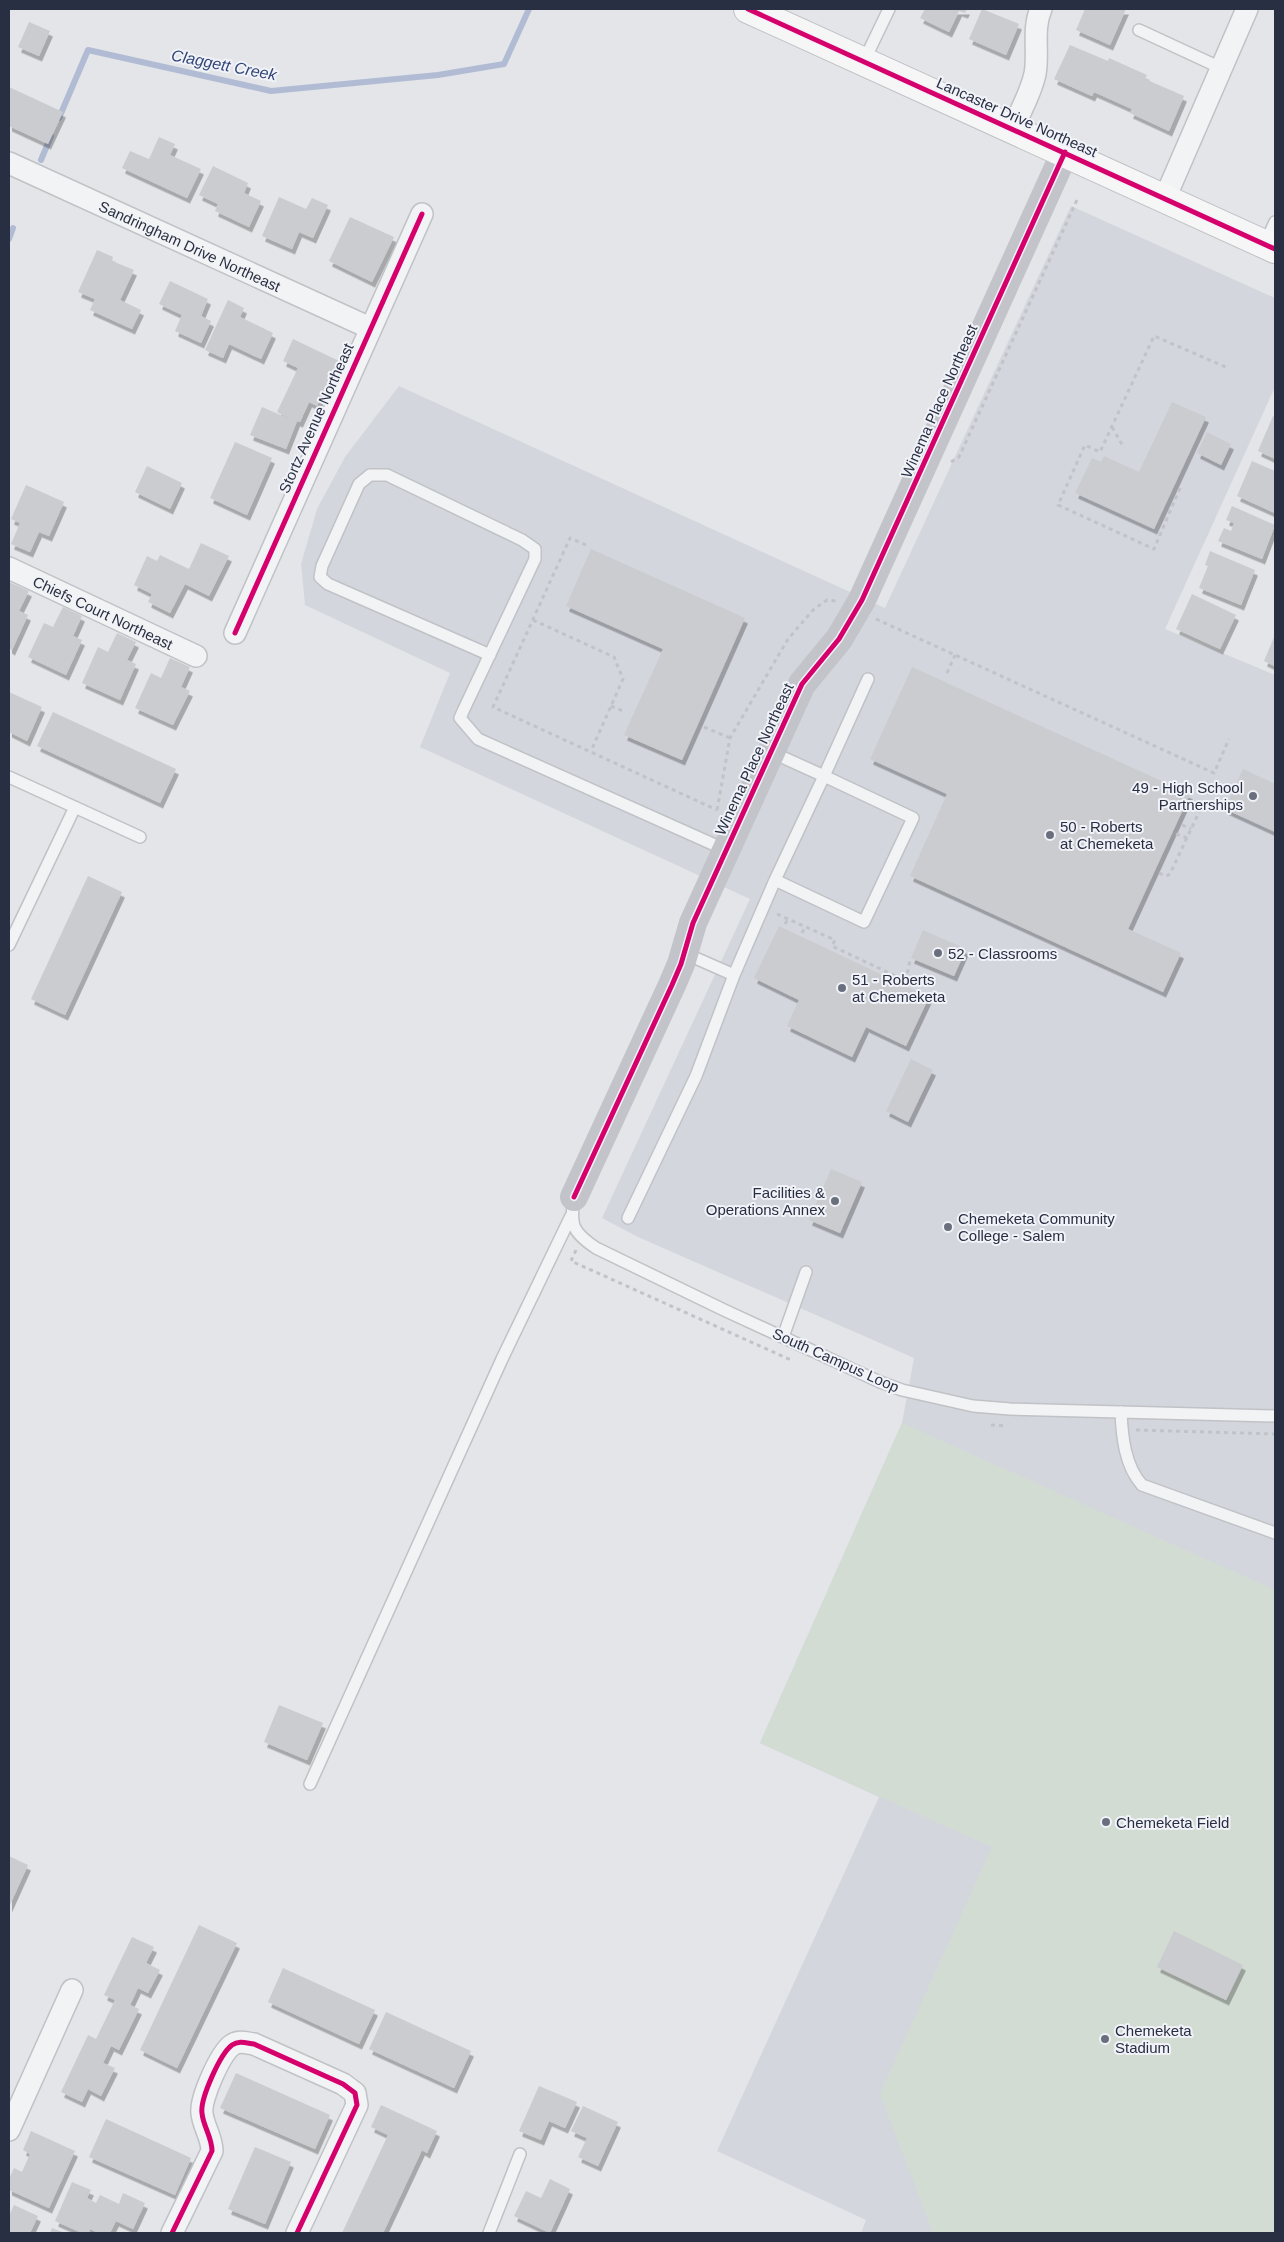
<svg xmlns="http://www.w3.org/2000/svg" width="1284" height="2242" viewBox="0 0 1284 2242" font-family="Helvetica,sans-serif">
<defs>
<filter id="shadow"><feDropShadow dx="3" dy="5.5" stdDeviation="0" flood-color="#0004"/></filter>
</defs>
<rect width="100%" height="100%" fill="#e3e5e8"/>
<path fill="#d3d6dd" d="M1071 206 1275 298V387L1165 629 1275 675V2233H861L866 2220 717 2151 879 1797 760 1743 902 1423 914 1358 638 1237 602 1218 750 899 420 747 450 673 305 605 301 564 317 509 345 457 399 386 885 608Z"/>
<path fill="#d2dcd3" d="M902 1423 1275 1590V2233H933L880 2094 992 1847 760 1743Z"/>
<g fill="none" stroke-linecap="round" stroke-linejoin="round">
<path stroke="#b1bcd4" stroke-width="6" d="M59 118 88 50 271 91 438 75 504 64 529 9
M41 160 51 136
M9 239 13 228"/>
</g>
<path fill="#caccd0" filter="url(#shadow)" d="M925 9H967L965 13 959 11 949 32 920 18Z
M982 9 1019 24 1006 55 969 39Z
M1085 9H1126L1110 45 1076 30Z
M29 22 50 31 39 56 18 47Z
M1070 45 1108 61 1109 58 1147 75 1145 79 1184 96 1169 131 1130 113 1132 109 1094 92 1092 96 1054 79Z
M9 87 63 112 48 144 9 126Z
M159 137 175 144 170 155 201 169 187 198 122 168 130 151 149 159Z
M213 166 248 183 244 193 261 201 249 227 215 211 218 204 199 195Z
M279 197 306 209 312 198 328 205 313 238 299 232 292 249 262 236Z
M350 217 394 237 372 282 329 261Z
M97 250 113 257 112 261 134 270 120 300 141 310 132 329 90 310 95 299 78 292Z
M170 281 208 299 201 316 211 321 201 343 175 331 182 315 159 304Z
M228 300 244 308 240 317 273 333 261 359 229 344 223 358 205 350Z
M293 339 339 361 317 406 309 402 300 422 297 421 286 449 250 435 262 407 292 420 277 412 298 368 283 361Z
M1172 402 1206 417 1154 529 1075 493 1092 458 1101 462 1104 456 1139 472Z
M1273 416 1275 417V459L1258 451Z
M1207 432 1231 444 1221 465 1197 453Z
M235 442 272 458 247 515 210 498Z
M1252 461 1275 471V513L1237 496Z
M147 466 182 483 170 509 135 492Z
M26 485 64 502 49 536 39 532 30 552 11 544 20 523 11 519Z
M1232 506 1275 525 1262 559 1218 541 1224 528 1231 531 1234 523 1226 520Z
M201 543 229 556 209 596 185 584 170 613 148 602 152 594 134 585 147 556 157 561 160 555 189 569Z
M591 549 745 618 682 760 624 735 663 649 566 606Z
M1210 551 1255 570 1241 605 1199 588 1208 566 1205 565Z
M9 582 29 591 19 611 28 615 12 650 9 648Z
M1192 594 1236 615 1220 649 1176 629Z
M63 607 82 616 73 636 82 640 66 675 28 657 44 623 53 627Z
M117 633 136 642 127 660 136 664 120 700 82 683 98 647 108 652Z
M1275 635V666L1264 661Z
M170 658 190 667 181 687 190 691 173 725 135 708 151 673 161 678Z
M912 667 1190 794 1128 929 1181 953 1163 992 910 876 947 794 870 759Z
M9 692 42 707 27 741 9 732Z
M53 712 176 769 160 803 37 746Z
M1243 769 1275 784V832L1225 809Z
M88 876 122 892 65 1015 31 999Z
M779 926 929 997 906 1046 866 1027 852 1057 787 1026 799 1000 754 978Z
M923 930 966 949 954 976 911 958Z
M911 1059 933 1070 908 1122 886 1111Z
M831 1169 862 1182 840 1233 809 1220Z
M279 1705 323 1723 307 1760 264 1742Z
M9 1856 28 1865 9 1907Z
M199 1925 237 1943 177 2068 140 2050Z
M1174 1931 1243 1965 1226 2000 1157 1967Z
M132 1937 154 1947 146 1963 160 1970 148 1993 138 1988 130 2005 139 2009 119 2050 111 2046 103 2063 115 2068 101 2096 88 2089 82 2102 61 2092 88 2035 96 2039 115 2000 104 1995Z
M283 1968 375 2010 359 2044 268 2002Z
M386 2012 471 2051 454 2088 369 2049Z
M236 2073 330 2115 315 2149 220 2108Z
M539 2086 577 2102 565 2128 549 2121 541 2140 519 2131Z
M381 2105 437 2131 427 2153 422 2150 383 2233H342L388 2135 371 2127Z
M583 2106 618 2122 598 2166 578 2157 587 2138 571 2131Z
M106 2119 191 2158 175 2195 89 2157Z
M31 2131 75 2151 49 2208 9 2190V2179L14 2168 22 2172 30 2154 23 2150Z
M255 2147 291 2162 265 2224 228 2209Z
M550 2179 570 2189 550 2233 514 2216 526 2191 541 2198Z
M72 2182 91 2190 87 2198 96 2203 100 2195 119 2204 123 2193 145 2203 133 2229 116 2221 110 2233H99L90 2229 89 2233H82L55 2221Z
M14 2205 38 2216 30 2233H9V2216Z
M52 2228 65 2233H50Z"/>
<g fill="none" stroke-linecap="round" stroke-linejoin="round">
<defs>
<path id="lane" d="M1139 30 1221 68
M864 61 889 9
M1265 244 1275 222
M490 655 328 584 320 577 322 566 359 484 370 475H387L522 540 535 549V559L464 709 460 718 478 739 726 850
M771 752 824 776 868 679
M824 776 913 818 864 922 775 880Z
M9 777 140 837
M9 945 75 807
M684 953 734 975 775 880
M574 1197C570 1225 572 1232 596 1248L724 1310 880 1382 902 1390 973 1406 1010 1409 1275 1416
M628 1218 696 1076 734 975
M783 1337 806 1272
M1121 1412C1122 1437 1125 1466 1142 1485L1275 1533
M310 1784 502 1359 571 1216
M489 2233 520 2154"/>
<g id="street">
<path d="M1013 129C1020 111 1031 93 1035 74 1039 53 1032 29 1041 9"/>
<path id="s1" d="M9 163 370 328"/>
<path d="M1165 198 1247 9"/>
<path id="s2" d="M9 568 196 656"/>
<path d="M235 633 422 214"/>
<path d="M9 2130 72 1990"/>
<path d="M172 2233 212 2151C212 2137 203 2126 202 2113 200 2099 220 2054 232 2045 239 2040 246 2043 254 2044L343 2084 355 2093 357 2105 297 2233"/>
</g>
<path id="primary" d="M748 9 1275 249"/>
</defs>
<use href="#lane" stroke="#c0c2c6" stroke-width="14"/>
<use href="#street" stroke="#c0c2c6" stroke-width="24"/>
<use href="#primary" stroke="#bfc2c6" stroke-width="30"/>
<path stroke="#c2c3c8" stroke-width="3" stroke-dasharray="4 4" stroke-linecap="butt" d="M1112 427 1124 448
M951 462 959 457 1077 200
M1180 488 1154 549 1058 505 1085 445 1100 452 1154 336 1228 368
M586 545 570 538 493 707 717 810
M876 619 1214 773 1229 739
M533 620 614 657 623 679 591 751
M947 673 955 655
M611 706 623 711
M704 727 730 738
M717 810 730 738 788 639 814 609 827 600 836 601
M1182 825 1191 829
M1176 834 1187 838
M1159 873 1166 876 1170 874 1200 810
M777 914 835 940 832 946 906 981 910 960
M785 924 788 919
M802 933 805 927
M576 1250 571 1261 791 1360
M991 1425 1005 1426
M1136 1430 1275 1434"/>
<use href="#lane" stroke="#f2f3f5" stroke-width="11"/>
<use href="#street" stroke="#f2f3f5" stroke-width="21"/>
<path stroke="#c3c4ca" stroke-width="28" d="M574 1197 672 985 681 964 693 923 791 708 802 684 839 639 862 600 1065 152"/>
<use href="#primary" stroke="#f6f6f7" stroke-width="28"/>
<defs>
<path id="cycleway" d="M748 9 1275 249
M235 633 422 214
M574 1197 672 985 681 964 693 923 791 708 802 684 839 639 862 600 1065 152
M172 2233 212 2151C212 2137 203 2126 202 2113 200 2099 220 2054 232 2045 239 2040 246 2043 254 2044L343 2084 355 2093 357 2105 297 2233"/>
</defs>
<use href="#cycleway" stroke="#f1f3f8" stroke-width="8"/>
<use href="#cycleway" stroke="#d6006c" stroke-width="5"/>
</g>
<g fill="#6a6f7d" stroke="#f1f3f8" stroke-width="2">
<circle cx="1253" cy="796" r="5"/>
<circle cx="1050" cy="835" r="5"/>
<circle cx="938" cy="953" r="5"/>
<circle cx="842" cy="988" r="5"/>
<circle cx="835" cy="1201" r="5"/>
<circle cx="948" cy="1227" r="5"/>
<circle cx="1106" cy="1822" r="5"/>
<circle cx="1105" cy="2039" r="5"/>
</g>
<g text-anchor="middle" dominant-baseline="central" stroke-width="4" stroke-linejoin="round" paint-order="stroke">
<g font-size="15" fill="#292f43" stroke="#f1f3f8">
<text transform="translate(1017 117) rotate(24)">Lancaster Drive Northeast</text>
<text stroke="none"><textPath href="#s1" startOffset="199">Sandringham Drive Northeast</textPath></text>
<text transform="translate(939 401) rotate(-66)">Winema Place Northeast</text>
<text transform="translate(316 418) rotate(-66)">Stortz Avenue Northeast</text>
<text stroke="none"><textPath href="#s2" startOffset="104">Chiefs Court Northeast</textPath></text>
<text transform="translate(754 759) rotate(-65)">Winema Place Northeast</text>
<text transform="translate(836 1360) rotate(24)">South Campus Loop</text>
</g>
<g font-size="15" fill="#292f43" stroke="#f1f3f8" text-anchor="start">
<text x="1243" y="787" text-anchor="end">49 - High School<tspan x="1243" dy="17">Partnerships</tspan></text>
<text x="1060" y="826">50 - Roberts<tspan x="1060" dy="17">at Chemeketa</tspan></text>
<text x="948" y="953">52 - Classrooms</text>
<text x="852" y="979">51 - Roberts<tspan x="852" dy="17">at Chemeketa</tspan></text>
<text x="825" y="1192" text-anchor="end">Facilities &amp;<tspan x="825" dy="17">Operations Annex</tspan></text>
<text x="958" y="1218">Chemeketa Community<tspan x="958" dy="17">College - Salem</tspan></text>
<text x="1116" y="1822">Chemeketa Field</text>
<text x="1115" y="2030">Chemeketa<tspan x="1115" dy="17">Stadium</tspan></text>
</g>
<g font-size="16" font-style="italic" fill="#324678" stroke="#f1f3f8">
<text transform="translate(224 65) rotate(11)">Claggett Creek</text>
</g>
</g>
<rect width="1284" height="2242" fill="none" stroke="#292f43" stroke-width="20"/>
</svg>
